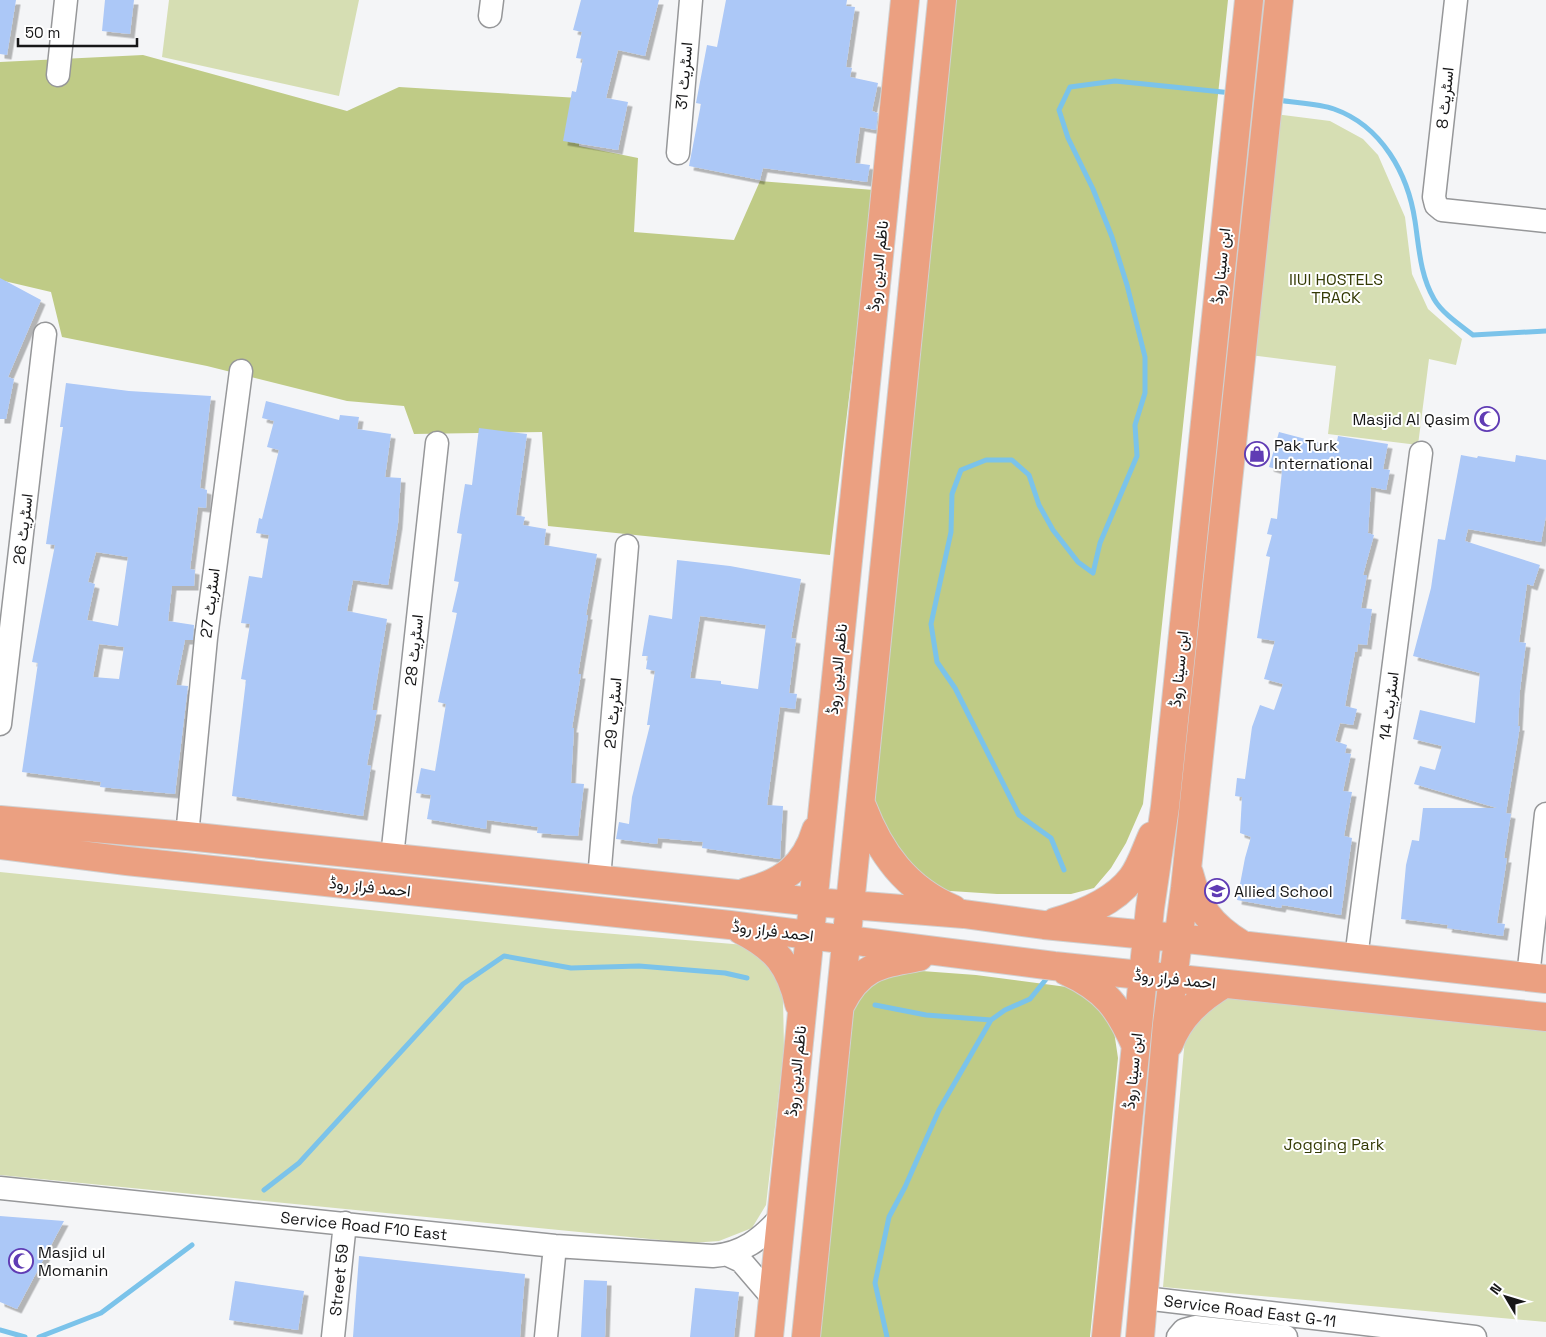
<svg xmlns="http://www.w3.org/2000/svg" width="1546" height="1337" viewBox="0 0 1546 1337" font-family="'Space Grotesk',Vazirmatn,sans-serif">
<defs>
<filter id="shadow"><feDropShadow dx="4.5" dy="4.5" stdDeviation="0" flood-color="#0004"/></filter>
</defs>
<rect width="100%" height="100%" fill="#f4f5f7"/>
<path fill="#d6deb3" d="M169 0H359L339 96 162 57Z
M1275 114 1330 121 1363 139 1378 155 1405 217 1412 274 1428 309 1462 339 1456 365 1429 359 1418 445 1328 434 1336 366 1250 355Z
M0 872 555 929 745 945 774 960 783 999 784 1049 766 1205 752 1228 719 1241 691 1243 0 1175Z
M1191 970 1546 1008V1322L1163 1287Z"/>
<path fill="#bfcb86" d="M950 0H1228L1143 804 1126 843 1111 868 1094 888 1071 894H997L935 890 890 854 870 811Z
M143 55 347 111 399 87 579 98V146L638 158 634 232 734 240 760 181 874 190 830 555 548 526 542 432 414 434 404 406 347 401 207 366 62 337 51 292 0 280V62Z
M908 970 976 975 1082 989 1111 1011 1118 1058 1090 1337H815L827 1215 856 988Z"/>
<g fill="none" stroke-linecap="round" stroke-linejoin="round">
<path stroke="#7bc3ea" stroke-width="5" d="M1278 100C1295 103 1318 103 1334 109 1382 126 1408 174 1415 221 1419 247 1420 275 1434 299 1442 313 1460 325 1473 335L1546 331
M1064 870 1051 838 1019 815 955 688 937 662 931 624 951 532 952 494 961 470 986 460H1012L1029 475 1039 505 1053 530 1078 562 1093 573 1100 543 1137 456 1135 425 1145 393V357L1127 285 1112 237 1093 189 1068 138 1059 110 1070 87 1115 81 1232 93
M875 1005 926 1015 991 1020
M264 1190 299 1163 463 984 504 956 571 968 639 966 725 973 747 978
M0 1330 25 1337
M39 1337 101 1313 192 1245
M887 1337 875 1283 889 1217 905 1187 939 1110 991 1020 1005 1010 1030 999 1047 978"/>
</g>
<path fill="#acc8f7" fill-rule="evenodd" filter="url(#shadow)" d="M0 0H16L7 55 0 54Z
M105 0H134L130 34 102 31Z
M581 0H659L645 56 618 50 606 98 628 102 618 150 563 141 572 91 576 92 583 59 576 58 582 32 573 30Z
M726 0H847L846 6 855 7 846 67 852 68 850 77 878 83 872 111 878 113 876 130 860 127 855 163 870 165 867 182 763 168 760 180 689 166 701 104 696 103 707 45 717 47Z
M0 278 41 300 8 377 14 379 6 419H0Z
M66 383 129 391 211 396 200 488 207 490 206 508 198 507 190 569 195 570 194 586H172L168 621 194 625 193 640H185L176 685 188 686 175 794 100 787 101 782 22 772 38 663 32 662 55 545 46 544 63 427H60ZM96 552 128 557 118 626 87 620 95 584 88 582ZM99 644 124 647 119 679 93 677Z
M266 401 339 420 340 415 359 417 357 429 391 434 385 477 401 478 398 524 388 585 353 580 347 611 387 619 372 710H377L367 765 371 766 363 816 232 796 246 680 241 679 250 624 241 623 249 576 262 578 269 535 256 533 259 518 262 519 279 450 267 447 274 421 262 418Z
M479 428 527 434 516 515 525 517 523 525 546 529 544 545 597 554 586 615H588L578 674H581L572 728H574L571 783 584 784 578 836 537 833 538 827 487 820 486 829 427 819 431 795 416 793 421 768 435 771 446 704 438 702 457 613 452 612 459 582 454 581 462 534 457 533 465 484 472 485Z
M1279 432 1336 447 1338 436 1388 444 1383 469 1390 470 1386 490 1371 487 1368 533 1374 535 1363 575H1367L1361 608 1372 609 1367 645 1358 644 1357 652H1355L1345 706 1357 709 1353 725 1340 723 1335 741 1347 745 1345 753 1351 754 1343 791 1352 792 1344 836 1352 838 1341 915 1282 905 1281 908 1237 900 1245 858 1251 837 1240 833 1242 797 1235 796 1237 778 1245 779 1252 727 1260 705 1274 710 1283 684 1264 679 1275 641 1257 638 1270 557 1266 556 1272 535 1267 534 1271 518 1277 519 1282 471 1269 467Z
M1461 455 1477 458 1478 456 1515 462 1516 455 1546 460V516L1541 542 1468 529 1465 541 1540 565 1533 586 1527 584 1519 642 1526 643 1520 690 1518 726H1520L1506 813 1511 814 1504 858H1507L1497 923 1505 924 1503 936 1447 928 1448 925 1401 919 1406 865 1412 840 1419 841 1423 808H1497L1414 784 1420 766 1435 770 1442 746 1413 739 1420 710 1475 723 1480 673 1413 656 1431 588 1438 539 1445 540Z
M677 560 730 566 801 579 791 638 796 639 789 693 797 694 795 709 780 707 767 805 783 806 780 859 702 848 703 842 658 838 657 844 616 839 619 822 629 824 632 797 650 725H647L655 671 646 669 648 656H642L649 615 672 619ZM700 616 766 625 758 689 721 684V681L690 678Z
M0 1216 64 1221 17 1309 0 1302Z
M359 1256 525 1274 520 1337H353Z
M584 1280 607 1281 605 1337H581Z
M235 1281 304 1291 298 1330 229 1320Z
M695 1288 739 1292 734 1337H690Z"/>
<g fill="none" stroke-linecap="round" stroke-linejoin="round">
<defs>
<path id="minor" d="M1456 0 1434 197 1436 205 1442 210 1546 221
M490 16 492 0
M58 75 66 0
M678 153 691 0
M0 724 45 334
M187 836 206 638 241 371
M392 857 437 443
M599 879 627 546
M1356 958 1421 453
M1528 977 1546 814
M0 1188 555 1246 713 1256C742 1254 761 1239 780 1218
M728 1255 741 1261 772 1297
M1144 1298 1475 1337
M333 1337 345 1223
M546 1337 555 1246
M1178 1337 1184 1330 1195 1327 1286 1337"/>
<path id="major" d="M862 806C880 853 906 889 953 909
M0 820 187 836 814 902 964 914 1044 925 1178 938 1546 979
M0 845 127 861 730 925 1054 966 1546 1017
M1189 873C1198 908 1210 925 1241 944
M746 892C782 883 805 867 816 830
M1055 922C1083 914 1114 902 1132 878 1141 866 1146 849 1152 836
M741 930C776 948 790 965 799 1004
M1066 971C1106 989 1119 1008 1136 1046
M841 1004C860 966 880 964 919 957
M1169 1044C1180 1016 1199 999 1224 984
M769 1337 905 0
M806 1337 942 0
M1106 1337 1150 908 1165 807 1249 0
M1140 1337 1167 1024 1185 888 1279 0"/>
</defs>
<use href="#minor" stroke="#969799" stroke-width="25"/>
<use href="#major" stroke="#d1d1d1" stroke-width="30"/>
<use href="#minor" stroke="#fff" stroke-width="22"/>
<use href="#major" stroke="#eba081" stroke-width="28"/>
</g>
<defs>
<symbol id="mosque-ring" viewBox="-11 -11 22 22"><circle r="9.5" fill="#fff" stroke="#603cb4" stroke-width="1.5"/><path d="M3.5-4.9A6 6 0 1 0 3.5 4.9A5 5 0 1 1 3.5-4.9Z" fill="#603cb4"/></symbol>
<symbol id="shop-ring" viewBox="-11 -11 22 22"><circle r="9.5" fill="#fff" stroke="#603cb4" stroke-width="1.5"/><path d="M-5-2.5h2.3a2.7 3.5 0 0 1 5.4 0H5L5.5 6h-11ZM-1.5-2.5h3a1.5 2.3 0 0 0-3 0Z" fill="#603cb4"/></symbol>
<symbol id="school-ring" viewBox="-11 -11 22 22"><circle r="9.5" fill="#fff" stroke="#603cb4" stroke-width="1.5"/><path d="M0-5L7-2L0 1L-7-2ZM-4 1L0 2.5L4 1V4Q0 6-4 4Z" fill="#603cb4"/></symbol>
</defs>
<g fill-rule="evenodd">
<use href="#mosque-ring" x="1473" y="405" width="28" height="28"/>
<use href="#shop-ring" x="1243" y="440" width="28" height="28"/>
<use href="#school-ring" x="1203" y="877" width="28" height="28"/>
<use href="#mosque-ring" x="7" y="1247" width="28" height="28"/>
</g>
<g text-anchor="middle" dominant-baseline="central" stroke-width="4" stroke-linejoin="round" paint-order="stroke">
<g font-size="16" fill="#171718" stroke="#fff">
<text transform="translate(684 76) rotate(-85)">اسٹریٹ 31</text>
<text transform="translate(1445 98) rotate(-84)">اسٹریٹ 8</text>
<text transform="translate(878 266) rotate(-84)">ناظم الدین روڈ</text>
<text transform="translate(1221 266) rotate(-84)">ابن سینا روڈ</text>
<text transform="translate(23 529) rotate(-83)">اسٹریٹ 26</text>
<text transform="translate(210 603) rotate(-83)">اسٹریٹ 27</text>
<text transform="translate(414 650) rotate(-84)">اسٹریٹ 28</text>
<text transform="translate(837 669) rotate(-84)">ناظم الدین روڈ</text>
<text transform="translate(1179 669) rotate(-84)">ابن سینا روڈ</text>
<text transform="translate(1389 706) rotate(-83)">اسٹریٹ 14</text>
<text transform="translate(613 713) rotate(-85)">اسٹریٹ 29</text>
<text transform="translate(370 887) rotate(6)">احمد فراز روڈ</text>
<text transform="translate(773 931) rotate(7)">احمد فراز روڈ</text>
<text transform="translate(1175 979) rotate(6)">احمد فراز روڈ</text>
<text transform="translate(796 1071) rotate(-84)">ناظم الدین روڈ</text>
<text transform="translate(1133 1071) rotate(-84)">ابن سینا روڈ</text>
<text transform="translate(364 1226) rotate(6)">Service Road F10 East</text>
<text transform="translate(339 1280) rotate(-84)">Street 59</text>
<text transform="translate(1250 1311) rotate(7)">Service Road East G-11</text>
</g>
<g font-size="16" fill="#343a04" stroke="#fff">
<text x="1336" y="279">IIUI HOSTELS<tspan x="1336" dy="18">TRACK</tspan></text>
<text x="1334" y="1144">Jogging Park</text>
</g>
<g font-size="16" fill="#171718" stroke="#fff" text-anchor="start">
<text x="1470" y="419" text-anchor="end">Masjid Al Qasim</text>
<text x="1274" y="445">Pak Turk<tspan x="1274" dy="18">International</tspan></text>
<text x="1234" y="891">Allied School</text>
<text x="38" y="1252">Masjid ul<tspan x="38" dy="18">Momanin</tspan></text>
</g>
</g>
<g transform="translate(1506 1297) rotate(308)" stroke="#ffffff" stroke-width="4" paint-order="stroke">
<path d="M0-4L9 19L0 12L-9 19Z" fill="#171718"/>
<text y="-8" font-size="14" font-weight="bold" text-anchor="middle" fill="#171718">N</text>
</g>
<path d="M18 38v8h119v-8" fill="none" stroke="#171718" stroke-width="2.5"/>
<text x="25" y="38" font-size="15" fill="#171718" stroke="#ffffff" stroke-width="4" paint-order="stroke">50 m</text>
</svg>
